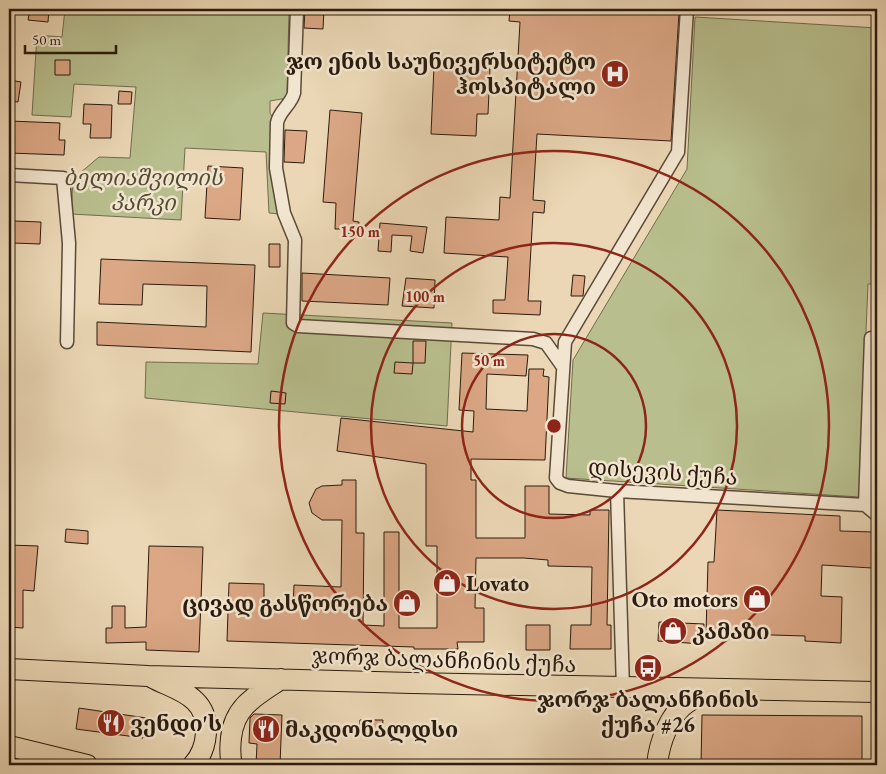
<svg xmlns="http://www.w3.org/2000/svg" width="886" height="774" viewBox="0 0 886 774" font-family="'EB Garamond','Noto Serif Georgian',serif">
<rect width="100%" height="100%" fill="#ebd7b5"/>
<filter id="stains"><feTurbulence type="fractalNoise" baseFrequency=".004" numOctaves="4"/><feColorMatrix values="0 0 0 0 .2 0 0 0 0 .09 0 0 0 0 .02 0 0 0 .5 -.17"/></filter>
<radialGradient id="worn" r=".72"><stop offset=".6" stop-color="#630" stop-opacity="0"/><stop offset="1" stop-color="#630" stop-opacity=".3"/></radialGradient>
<path fill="#b8be8d" stroke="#716c4e" d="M65 9H289L287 98 270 101V113L273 118 280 214 269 213 266 152 185 148 181 220 71 214 73 179 99 157 130 158 136 87 74 84 71 117 32 115 37 35 62 37Z
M695 17 877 28V284H868L859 497 566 478 573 360 687 169Z
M263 313 452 323 447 426 145 398 146 362 258 364Z"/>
<path fill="#dba785" stroke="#2a1b0e" d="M30 9H49L48 22 28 20Z
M305 9H324L323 29 304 28Z
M510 9H600L679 13 671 141 537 134 533 200 545 201 544 213 533 212 528 301H541L540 315 493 313V300H505L508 257 444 253 446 217 499 220 500 197 510 198 520 22 509 21Z
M55 60H70V75H55Z
M434 66 490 69 488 114H477L476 136 431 134Z
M9 80 21 82 18 102 9 101Z
M119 91 132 92 131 104H118Z
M84 104 112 105 111 138H90L91 124H83Z
M330 110 362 113 353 221 359 222 358 234 345 233V229H335L336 203 323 202Z
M9 121 60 123 59 140H65L64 155 9 153Z
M285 130 307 131 304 163 284 162Z
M208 166 243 168 240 220 205 218Z
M14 221 41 222 40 244 13 243Z
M380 223 427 227 423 253 410 251 412 236 392 235 391 252 378 251Z
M269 244H280V267H269Z
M101 259 255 265 251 352 97 345V322L206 327 207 286 143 284 142 305 99 304Z
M302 273 390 278 388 305 302 301Z
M573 275 585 276 583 296H571Z
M406 278 435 280 434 308 402 306Z
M413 341H426L425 363H413Z
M462 353 528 355 526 376 487 374 486 409 527 411 529 369H544L543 376 549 377 545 460 471 459V480H476V538H525V486H549V514L590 515V510H609L607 625H611V649H570L571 625H591L592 567 548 566V560L524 558H476L475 608H484V642H457L458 649H414V647L227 641 229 583 264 584V610H293L294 585 341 587 342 520H322L312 513 309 503 316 489 322 486 342 485V480H356V533H364L363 625 384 626V532H399V628H437V546H426V464L337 451 341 418 473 432 474 411 459 410Z
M395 362 413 363 412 374 394 373Z
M271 391 286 393 285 404 270 403Z
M717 510 840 516V531L874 532 872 568 822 565 821 596 842 597 841 643 805 641V636L706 633 708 562H714Z
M66 529 88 531V544L65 542Z
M9 545 38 546 34 591 23 590V628L9 627Z
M149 546 203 547 199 652 146 650V642L106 643V628H112V606H125V628L146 627Z
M659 622 704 624 703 644 658 641Z
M526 625H550V650H526Z
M79 708 146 718 143 738 76 729Z
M254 714 282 715 280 765H256L257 744 249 743 250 718Z
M702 715 862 716V765H701Z
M360 720H383L382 733 359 732Z"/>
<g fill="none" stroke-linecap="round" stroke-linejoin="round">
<defs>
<path id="minor" d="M297 9 294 93C291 105 279 111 277 123L276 168 284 213 295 240 293 323 298 326 533 339 546 343 563 367
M687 9 678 152 565 342 556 478 560 483 568 486 617 491 865 505 877 515
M9 175 63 178 69 243 67 342
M617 491 623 689
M865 505 871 338"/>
<path id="primary" d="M9 669 148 676 412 683 877 692
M153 678C166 685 184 690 195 701 212 717 208 749 193 765
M9 746 87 765
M232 765C230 757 230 747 231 738 234 706 257 695 281 679
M657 765C659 744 669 714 688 702 695 697 703 694 710 691"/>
</defs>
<use href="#minor" stroke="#5a4a38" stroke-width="15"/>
<use href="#primary" stroke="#2a1b0e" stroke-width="22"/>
<use href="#minor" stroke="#f2e5cf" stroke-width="12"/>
<use href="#primary" stroke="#ebd7b5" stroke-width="20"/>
</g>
<g fill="none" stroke="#8f2418" stroke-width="2.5">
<circle cx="554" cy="426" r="92"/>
<circle cx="554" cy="426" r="183"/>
<circle cx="554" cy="426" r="275"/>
</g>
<defs>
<symbol id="hospital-disc" viewBox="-11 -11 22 22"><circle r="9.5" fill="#8f2418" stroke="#f2e5cf"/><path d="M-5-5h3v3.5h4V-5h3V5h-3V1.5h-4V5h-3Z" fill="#fff"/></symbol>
<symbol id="shop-disc" viewBox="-11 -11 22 22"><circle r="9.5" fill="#8f2418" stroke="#f2e5cf"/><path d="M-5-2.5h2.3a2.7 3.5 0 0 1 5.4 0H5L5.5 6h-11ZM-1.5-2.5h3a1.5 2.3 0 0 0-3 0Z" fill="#fff"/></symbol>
<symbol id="bus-disc" viewBox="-11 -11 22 22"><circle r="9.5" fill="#8f2418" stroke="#f2e5cf"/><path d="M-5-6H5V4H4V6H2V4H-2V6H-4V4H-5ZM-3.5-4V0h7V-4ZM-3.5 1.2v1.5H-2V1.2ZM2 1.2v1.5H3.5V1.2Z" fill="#fff"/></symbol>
<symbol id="restaurant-disc" viewBox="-11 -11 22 22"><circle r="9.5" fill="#8f2418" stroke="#f2e5cf"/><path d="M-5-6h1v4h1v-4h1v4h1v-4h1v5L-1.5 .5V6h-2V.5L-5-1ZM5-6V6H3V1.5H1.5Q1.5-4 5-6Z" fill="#fff"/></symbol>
</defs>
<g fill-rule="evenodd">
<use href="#hospital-disc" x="599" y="58" width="32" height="32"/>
<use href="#shop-disc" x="431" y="567" width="32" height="32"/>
<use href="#shop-disc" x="741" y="583" width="32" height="32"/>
<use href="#shop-disc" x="391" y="587" width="32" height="32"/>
<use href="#shop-disc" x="657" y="615" width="32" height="32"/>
<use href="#bus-disc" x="632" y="652" width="32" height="32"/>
<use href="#restaurant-disc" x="95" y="707" width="32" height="32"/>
<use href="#restaurant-disc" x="250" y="713" width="32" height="32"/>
</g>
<g text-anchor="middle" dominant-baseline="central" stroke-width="5" stroke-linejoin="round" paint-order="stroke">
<g font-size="22" font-weight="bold" fill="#2a1b0e" stroke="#f2e5cf" text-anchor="start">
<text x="596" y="61" text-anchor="end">ჯო ენის საუნივერსიტეტო<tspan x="596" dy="25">ჰოსპიტალი</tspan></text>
<text x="466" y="583">Lovato</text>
<text x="738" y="599" text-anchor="end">Oto motors</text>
<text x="388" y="603" text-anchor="end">ცივად გასწორება</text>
<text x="692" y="631">კამაზი</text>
<text x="648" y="699" text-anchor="middle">ჯორჯ ბალანჩინის<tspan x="648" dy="25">ქუჩა #26</tspan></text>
<text x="130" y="723">ვენდი'ს</text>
<text x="285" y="729">მაკდონალდსი</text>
</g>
<g font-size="22" font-style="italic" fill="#554c34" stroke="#f2e5cf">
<text x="143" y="177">ბელიაშვილის<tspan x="143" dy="25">პარკი</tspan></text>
</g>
<g font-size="22" fill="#2a1b0e" stroke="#f2e5cf">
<text transform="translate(663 472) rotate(4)">დისევის ქუჩა</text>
<text transform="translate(444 660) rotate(2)">ჯორჯ ბალანჩინის ქუჩა</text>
</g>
</g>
<circle cx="554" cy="426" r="8" fill="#8f2418" stroke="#f2e5cf" stroke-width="2.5"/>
<g font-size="15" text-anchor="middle" font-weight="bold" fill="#8f2418" stroke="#f2e5cf" stroke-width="5" stroke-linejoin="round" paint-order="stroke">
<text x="360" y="237">150 m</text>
<text x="425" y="302">100 m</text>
<text x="489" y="366">50 m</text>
</g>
<rect width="886" height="774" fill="none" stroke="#ebd7b5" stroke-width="30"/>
<rect x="10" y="10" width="866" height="754" fill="none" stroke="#2a1b0e" stroke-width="2.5"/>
<rect x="15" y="15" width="856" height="744" fill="none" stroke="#2a1b0e"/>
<path d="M25 45v8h91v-8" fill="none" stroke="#2a1b0e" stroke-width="2.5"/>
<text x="32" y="45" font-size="15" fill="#2a1b0e" stroke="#f2e5cf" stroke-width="4" paint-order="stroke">50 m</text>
<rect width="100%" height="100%" filter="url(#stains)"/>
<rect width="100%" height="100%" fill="url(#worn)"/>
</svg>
